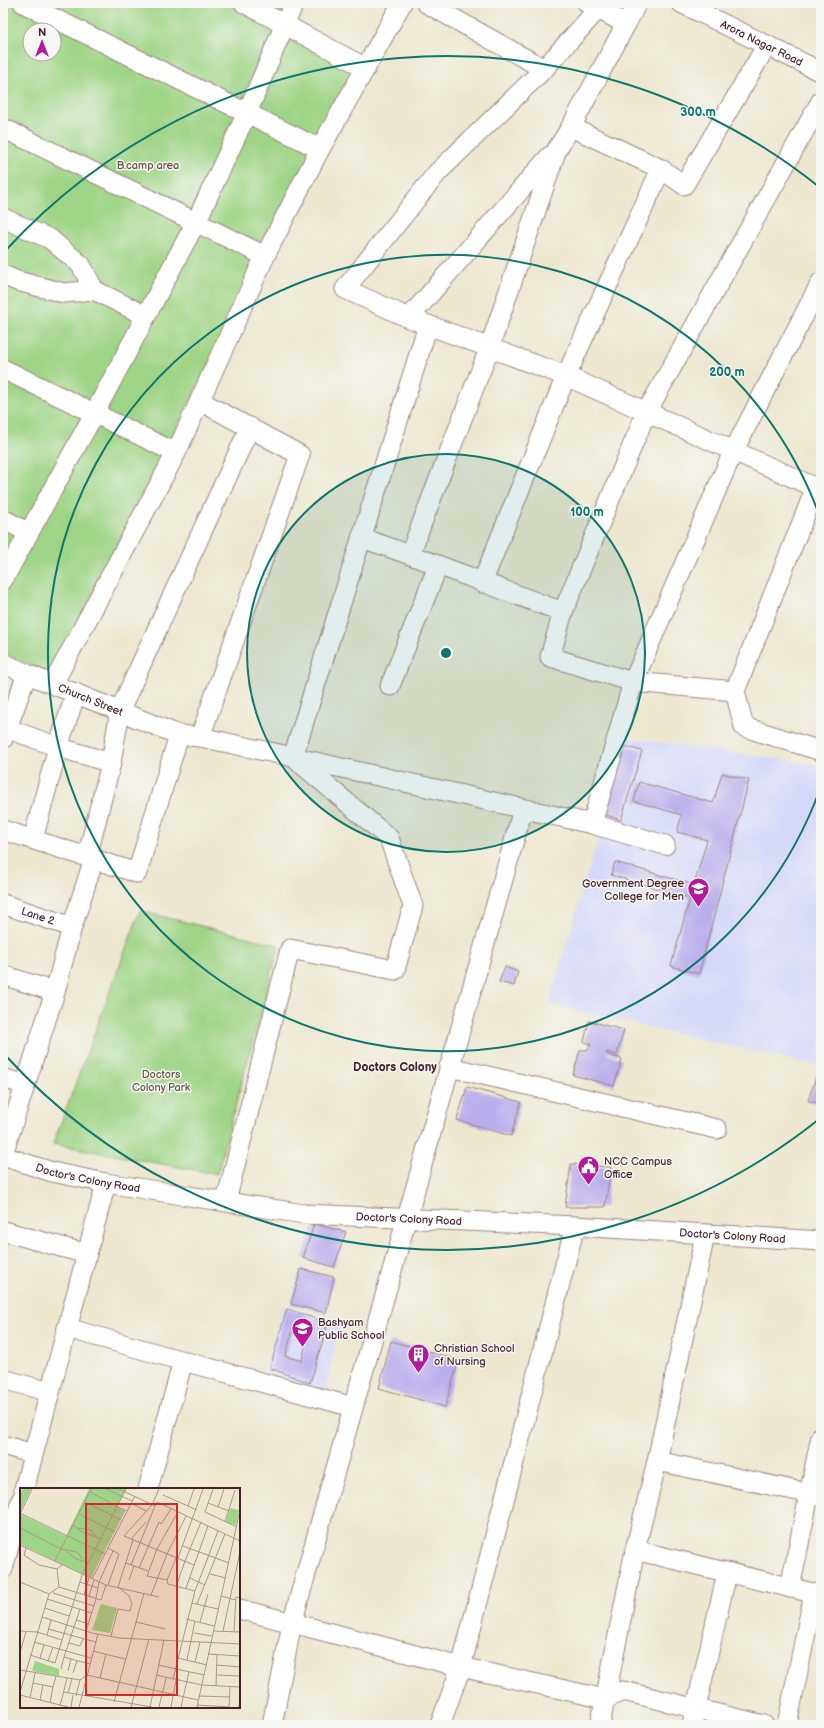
<svg xmlns="http://www.w3.org/2000/svg" width="824" height="1728" viewBox="0 0 824 1728" font-family="'Balsamiq Sans',sans-serif">
<rect width="100%" height="100%" fill="#f6f6f2"/>
<filter id="ink" filterUnits="userSpaceOnUse"><feTurbulence type="fractalNoise" baseFrequency=".025" numOctaves="2"/><feDisplacementMap in="SourceGraphic" scale="8" xChannelSelector="R" yChannelSelector="G"/><feConvolveMatrix kernelMatrix="1 2 1 2 8 2 1 2 1" color-interpolation-filters="sRGB"/></filter>
<filter id="wash" filterUnits="userSpaceOnUse"><feTurbulence type="fractalNoise" baseFrequency=".012" numOctaves="4" result="noise"/><feDisplacementMap in="SourceGraphic" scale="16" xChannelSelector="R" yChannelSelector="G"/><feGaussianBlur stdDeviation="0.9" result="paint"/><feColorMatrix in="noise" values="0 0 0 0 0 0 0 0 0 0 0 0 0 0 0 0 0 1.4 0 .05"/><feComposite in="paint" operator="in"/></filter>
<g filter="url(#wash)">
<rect width="100%" height="100%" fill="#ece7ce"/>
<path fill="#d5d8f9" d="M627 738 821 765V1067L549 1004Z
M283 1306 340 1321 325 1393 264 1375Z"/>
<path fill="#9ed485" stroke="#747a58" fill-rule="evenodd" d="M3 3H289L278 26 358 70 51 675 3 652ZM30 30H54V54H30Z
M140 911 279 945 217 1174 53 1144Z"/>
<g id="blocks">
<path fill="#b9adec" fill-rule="evenodd" d="M624 746 642 751 621 820 603 814Z
M722 773 749 780 699 974 671 966 690 898 611 875 615 862 694 885 707 840 677 832 682 815 634 801 639 782 713 803Z
M505 967 518 972 514 986 499 982Z
M589 1021 624 1030 617 1055 607 1052V1054L622 1059 614 1086 573 1075 580 1050H587L591 1044 584 1042Z
M817 1074 821 1075V1104L808 1101Z
M467 1087 521 1102 511 1136 457 1120Z
M571 1164 611 1167 605 1207H565Z
M314 1224 346 1232 334 1267 303 1258Z
M301 1269 334 1277 326 1313 291 1304Z
M287 1309 328 1323 310 1383 270 1368ZM293 1330 308 1334 302 1361 285 1356Z
M391 1341 459 1360 445 1407 379 1388Z"/>
</g>
</g>
<g filter="url(#ink)">
<use href="#blocks" fill-opacity="0" stroke="#9b837c" stroke-width="1"/>
<g fill="none" stroke-linecap="round" stroke-linejoin="round">
<defs>
<g id="minor">
<path d="M23 3 320 149"/>
<path d="M244 3 366 68"/>
<path d="M426 3 544 69"/>
<path d="M587 3 626 24 637 3"/>
<path d="M601 3 598 9 544 69 437 173 345 289 409 318 566 376 821 490"/>
<path id="s1" d="M681 3 821 72"/>
<path d="M821 101 646 413 563 612 550 657 633 682 735 691 744 727 821 751"/>
<path d="M571 127 661 169"/>
<path d="M3 128 265 256"/>
<path d="M3 218 50 239 81 265 94 290"/>
<path d="M3 275 17 281 64 293 94 290 146 316"/>
<path d="M409 318 550 156"/>
<path d="M3 369 176 453"/>
<path d="M200 401 300 455 200 737"/>
<path d="M3 519 29 533"/>
<path d="M361 538C429 560 496 588 563 612"/>
<path d="M410 554 489 349 557 149 571 127 626 24"/>
<path d="M3 580 94 414 196 222 247 113 294 3"/>
<path d="M482 583 566 376 661 169 684 185 767 45"/>
<path id="s2" d="M3 663 27 674 179 735 200 737 293 757 592 824 665 845"/>
<path d="M53 684 176 453 265 256 320 149 402 3"/>
<path d="M390 686 438 566"/>
<path d="M735 691 816 487"/>
<path d="M3 727 58 747 111 763"/>
<path d="M3 739 27 674"/>
<path d="M592 824 633 682 733 452 821 282"/>
<path d="M3 830 137 873 179 735"/>
<path d="M33 839 58 747 76 693"/>
<path d="M87 857 111 763 120 710 250 427"/>
<path id="s3" d="M3 904 72 927"/>
<path d="M3 975 55 992"/>
<path d="M449 1067 717 1129"/>
<path d="M3 1078 25 1085"/>
<path d="M3 1154 55 992 72 927 94 859"/>
<path id="s4" d="M3 1156 52 1172 106 1183 304 1214 575 1226 821 1241"/>
<path d="M226 1201 290 949 395 970 413 906 389 838 293 757 428 325"/>
<path d="M3 1231 87 1254"/>
<path d="M67 1328 183 1361 353 1407"/>
<path d="M3 1379 50 1392"/>
<path d="M3 1445 33 1454"/>
<path d="M657 1461 821 1496"/>
<path d="M24 1489 106 1183"/>
<path d="M148 1489 183 1361"/>
<path d="M635 1550 821 1595"/>
<path d="M3 1569 21 1500"/>
<path d="M790 1588 821 1436"/>
<path d="M239 1609 461 1667 605 1699 623 1691 764 1725"/>
<path d="M272 1725 292 1623 523 809"/>
<path d="M440 1725 461 1667 575 1226"/>
<path d="M600 1725 635 1550 657 1461 705 1235"/>
<path d="M692 1725 727 1573"/>
<path d="M787 1725 814 1593"/>
</g>
</defs>
<use href="#minor" stroke="#9b837c" stroke-width="21"/>
<use href="#minor" stroke="#fff" stroke-width="19"/>
</g>
</g>
<circle cx="446" cy="653" r="199" fill="#0f766e" fill-opacity=".12"/>
<g fill="none" stroke="#0f766e" stroke-width="2">
<circle cx="446" cy="653" r="199"/>
<path d="M820 789A398 398 0 1 1 820 517"/>
<path d="M818 1120A597 597 0 0 1 6 1056M6 250A597 597 0 0 1 818 186"/>
</g>
<defs>
<symbol id="university-pin" viewBox="-11 -11 22 30"><path d="M0 17L-7.5 6A9.5 9.5 0 1 1 7.5 6Z" fill="#b5179e" stroke="#f6f6f2"/><path d="M0-5L7-2L0 1L-7-2ZM-4 1L0 2.5L4 1V4Q0 6-4 4Z" fill="#fff"/></symbol>
<symbol id="civic-pin" viewBox="-11 -11 22 30"><path d="M0 17L-7.5 6A9.5 9.5 0 1 1 7.5 6Z" fill="#b5179e" stroke="#f6f6f2"/><path d="M-.6-6.5H3V-4.5H.6V-3L4-1V1h2V6H-6V1h2V-1L-.6-3ZM-1.2 2.5V6h2.4V2.5Z" fill="#fff"/></symbol>
<symbol id="school-pin" viewBox="-11 -11 22 30"><path d="M0 17L-7.5 6A9.5 9.5 0 1 1 7.5 6Z" fill="#b5179e" stroke="#f6f6f2"/><path d="M0-5L7-2L0 1L-7-2ZM-4 1L0 2.5L4 1V4Q0 6-4 4Z" fill="#fff"/></symbol>
<symbol id="building-pin" viewBox="-11 -11 22 30"><path d="M0 17L-7.5 6A9.5 9.5 0 1 1 7.5 6Z" fill="#b5179e" stroke="#f6f6f2"/><path d="M-4-6H4V6H1V3H-1V6H-4ZM-2.5-4.3h1.7v1.8h-1.7ZM.8-4.3h1.7v1.8H.8ZM-2.5-1h1.7V.8h-1.7ZM.8-1h1.7V.8H.8Z" fill="#fff"/></symbol>
</defs>
<g fill-rule="evenodd">
<use href="#university-pin" x="686" y="876" width="25" height="34"/>
<use href="#civic-pin" x="576" y="1154" width="25" height="34"/>
<use href="#school-pin" x="290" y="1316" width="25" height="34"/>
<use href="#building-pin" x="406" y="1342" width="25" height="34"/>
</g>
<g text-anchor="middle" dominant-baseline="central" stroke-width="3" stroke-linejoin="round" paint-order="stroke">
<g font-size="11" fill="#4a1f2b" stroke="#f6f6f2">
<text stroke="none"><textPath href="#s1" startOffset="90">Arora Nagar Road</textPath></text>
<text stroke="none"><textPath href="#s2" startOffset="95">Church Street</textPath></text>
<text stroke="none"><textPath href="#s3" startOffset="37">Lane 2</textPath></text>
<text stroke="none"><textPath href="#s4" startOffset="88">Doctor's Colony Road</textPath></text>
<text stroke="none"><textPath href="#s4" startOffset="412">Doctor's Colony Road</textPath></text>
<text stroke="none"><textPath href="#s4" startOffset="736">Doctor's Colony Road</textPath></text>
</g>
<g font-size="11" fill="#635546" stroke="#f6f6f2">
<text x="148" y="165">B.camp area</text>
<text x="161" y="1074">Doctors<tspan x="161" dy="13">Colony Park</tspan></text>
</g>
<g font-size="11" fill="#4a1f2b" stroke="#f6f6f2" text-anchor="start">
<text x="684" y="883" text-anchor="end">Government Degree<tspan x="684" dy="13">College for Men</tspan></text>
<text x="604" y="1161">NCC Campus<tspan x="604" dy="13">Office</tspan></text>
<text x="318" y="1322">Bashyam<tspan x="318" dy="13">Public School</tspan></text>
<text x="434" y="1348">Christian School<tspan x="434" dy="13">of Nursing</tspan></text>
</g>
<g font-size="12" font-weight="bold" fill="#4a1f2b" stroke="#f6f6f2">
<text x="395" y="1067">Doctors Colony</text>
</g>
</g>
<g transform="translate(20 1488)">
<rect width="220" height="220" fill="#ece7ce"/>
<path d="M3 1H11L0 24V6ZM69 1H106L97 19 105 23 71 90 0 56V26L46 48ZM210 20 219 22 216 37 206 34ZM81 116 97 120 90 145 72 142ZM15 173 39 181V188L12 183Z" fill="#9ed485"/>
<path fill="none" stroke="#ab978d" stroke-width="1" d="M86 1 112 13M99 1 135 18 137 14 220 53M139 1 132 17 104 48 174 77M193 1 185 24 217 39M70 4 106 23M143 7 177 22M65 14 101 32M111 15 126 23M188 15 209 23M168 18 174 1M198 19 204 1M158 24 137 61 127 88 147 92 148 96 175 103M0 25 85 66M0 26 12 1M59 26 95 44M205 34 215 2M53 37 62 44 82 51M0 40 41 61 57 64 63 71M58 40 71 42 76 48M111 51 126 34M0 57 86 97 139 109M163 58 209 75M6 60 4 67 19 77 37 81 42 77M88 60 99 66 88 97M46 63 56 71 69 75M158 70 183 1M35 73 71 1M165 73 181 34M106 75 128 83M111 77 135 18M119 80 139 34 141 36 151 21M37 81 39 99M190 86 206 90M170 90 185 97M72 91 115 8M109 92 114 78M147 92 156 70M0 94 29 106 39 99M60 94 78 100M39 99 81 112 86 97M156 99 165 73M166 100 188 38M33 105 74 118M64 107 69 90M131 107 147 66 166 28M69 108 74 92M201 108 216 112M76 110 79 94 93 63M27 111 72 125M172 115 198 121M177 116 205 46M25 120 49 128M22 129 72 145 99 150 220 156M166 131 194 138M56 132 69 136M116 134 145 141M180 134 188 106M28 141 76 154M0 143 17 144 42 152M66 143 76 111M193 143 220 144M203 143 220 64M214 143 216 109 220 110M174 145 192 148M27 147 31 132M91 148 98 121 110 123 112 116 109 108 98 99 113 52M14 154 71 170M49 155 60 158 63 151M73 163 105 171M0 164 6 144M188 166 220 168M10 167 35 175 62 87 106 1M20 170 24 157M158 170 187 177M51 171 44 169 60 121M167 172 175 133M28 173 33 159M175 174 180 154M138 177 184 187M196 177 220 179M41 181 44 169M0 182 60 192M48 183 51 171 70 176M53 185 57 173M136 187 182 197 220 199M197 187 220 188M80 190 86 166M153 191 175 103 198 43M13 195 33 199 36 188M196 198 197 167M0 204 29 106M44 204 132 219M48 205 52 191M0 207 48 219M56 208 60 192 67 187 178 212M179 208 210 209M10 210 15 185M20 212 23 197M94 214 124 105M30 215 33 199M177 217 209 219M40 218 47 190M51 219 53 207M59 219 78 146M111 219 129 151M130 219 144 152M139 219 146 190M151 219 156 192M161 219 169 184M177 219 220 22M209 219 210 198M219 219 220 207"/>
<path fill="#d62828" fill-opacity="0.15" stroke="#d62828" stroke-width="2" d="M66 16H157V207H66Z"/>
<rect width="220" height="220" fill="none" stroke="#4a1f2b" stroke-width="2"/>
</g>
<circle cx="446" cy="653" r="6" fill="#0f766e" stroke="#f6f6f2" stroke-width="2"/>
<g font-size="12" text-anchor="middle" font-weight="bold" fill="#0f766e" stroke="#f6f6f2" stroke-width="3" stroke-linejoin="round" paint-order="stroke">
<text x="698" y="116">300 m</text>
<text x="727" y="376">200 m</text>
<text x="587" y="516">100 m</text>
</g>
<rect width="824" height="1728" fill="none" stroke="#f6f6f2" stroke-width="16"/>
<g transform="translate(42 42)"><circle r="19" fill="#f6f6f2" stroke="#b1a0a2"/>
<path d="M0-3L7 15L0 10L-7 15Z" fill="#b5179e"/>
<text y="-6" font-size="11" font-weight="bold" text-anchor="middle" fill="#4a1f2b">N</text>
</g>
</svg>
